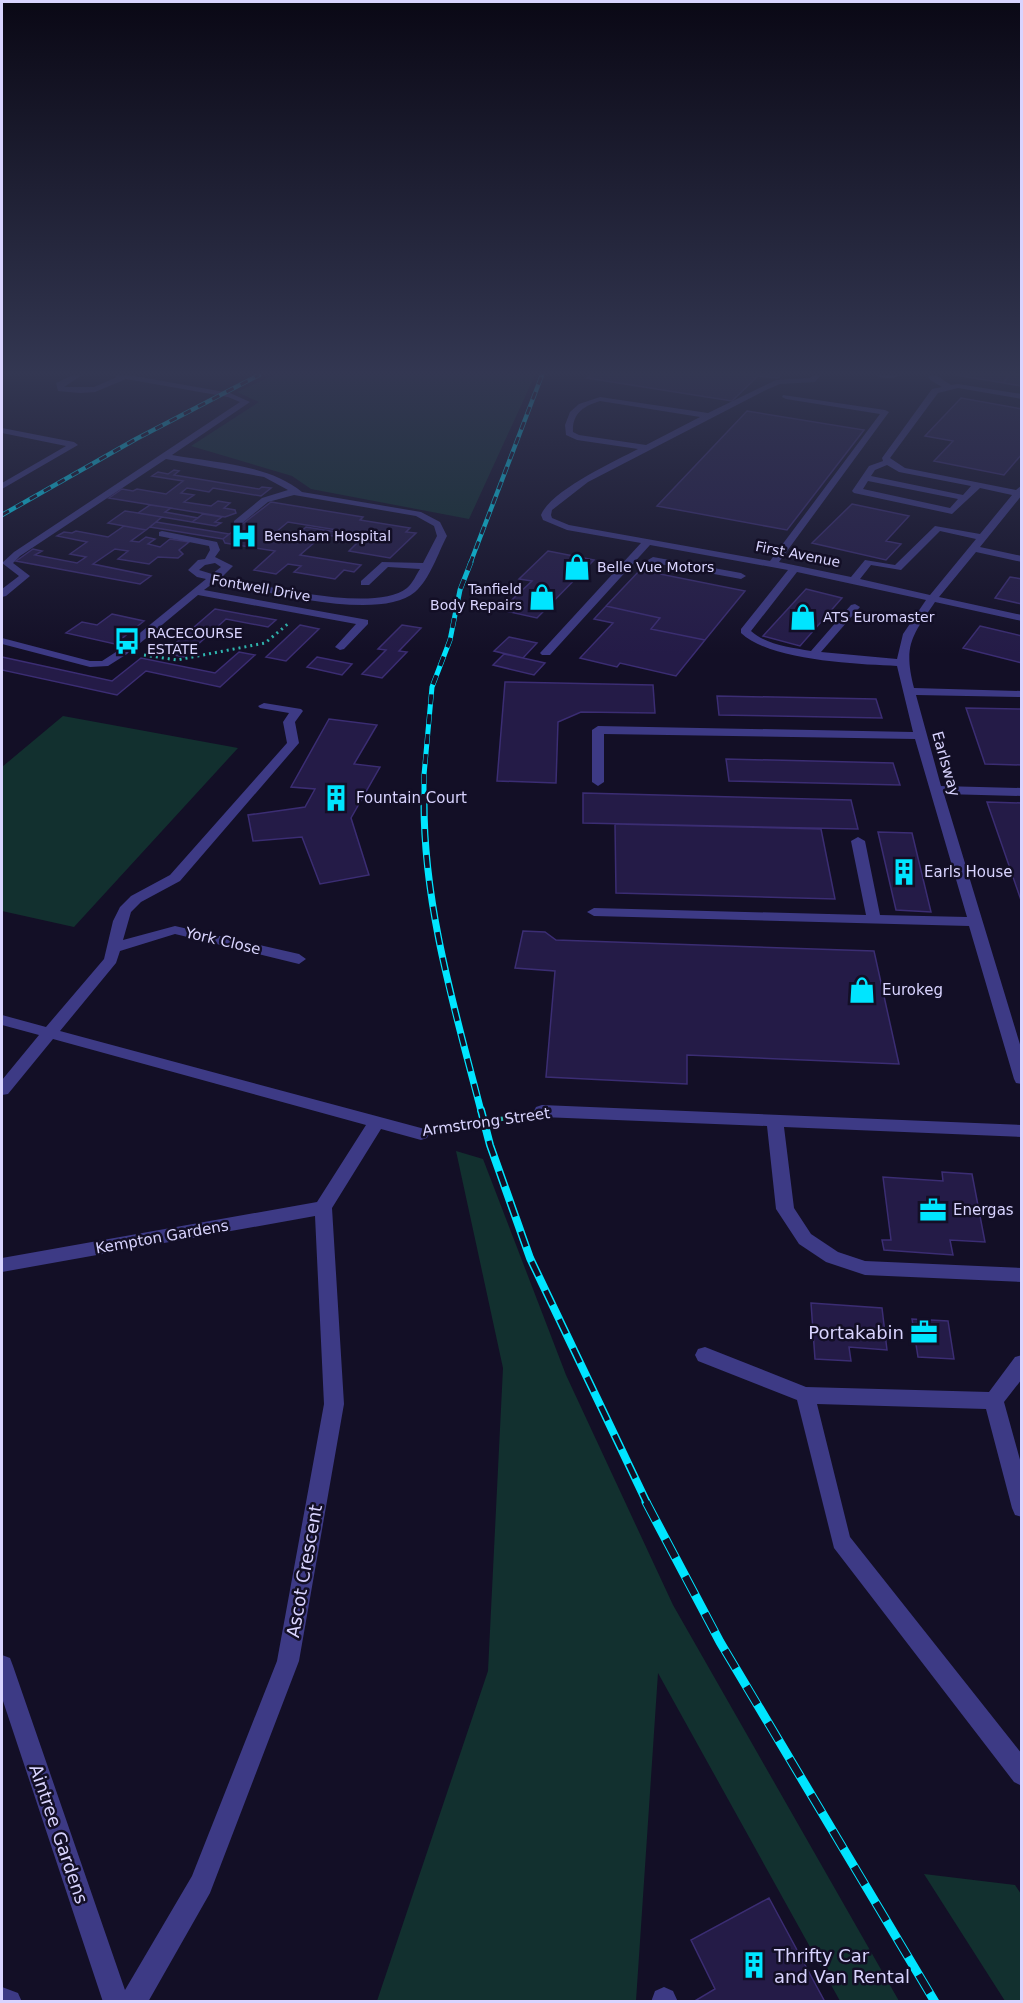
<svg xmlns="http://www.w3.org/2000/svg" width="1023" height="2003" viewBox="0 0 1023 2003" font-family="'DejaVu Sans',sans-serif">
<rect width="100%" height="100%" fill="#130f26"/>
<path fill="#12302f" d="M274 375H535L469 519 311 489 292 476 191 446 259 402 237 392Z
M63 716 238 748 74 927 2 911V767Z
M456 1151 483 1159 566 1375 673 1605 899 2001H840L658 1673 636 2001H377L488 1671 503 1368Z
M924 1874 1015 1885 1021 1894V2001H1005Z"/>
<path fill="#241b47" stroke="#3b2d73" stroke-width="1.5" d="M592 375H781L778 378 758 376 732 401 587 378Z
M955 375H1022V386Z
M1010 375H1022V386L1003 383Z
M961 398 1022 409V454L1004 475 934 461 953 441 925 436Z
M747 411 864 430 787 530 657 506Z
M174 470 179 471 174 475 259 489 262 487 271 488 261 496 213 488 209 492 187 488 181 493 194 495 184 502 211 506 218 501 230 503 224 508 235 510 236 513 225 517 109 498 122 489 133 491 137 489 166 494 183 481 152 476 158 472 168 474Z
M271 502 363 517 360 520 410 528 406 532 416 533 390 558 349 551 361 539 338 535 343 531 288 522 270 537 290 541 306 527 337 532 333 536 323 535 300 555 361 565 354 572 344 570 335 579 294 572 301 566 288 564 276 574 254 570 275 551 225 543 223 539Z
M852 504 909 516 886 541 901 544 886 560 812 543Z
M150 505 171 508 165 512 198 518 192 522 138 513Z
M125 511 138 513 162 517 146 530 108 523Z
M203 514 222 517 215 522 221 523 216 526 192 522Z
M156 522 229 534 223 539 150 527Z
M124 526 146 530 131 541 139 542 146 537 155 539 148 544 160 547 170 539 189 542 179 550 183 554 178 558 158 557 149 564 118 559 128 551 115 549 93 564 151 576 140 584 16 561 33 549 42 551 35 555 77 563 86 557 70 554 87 542 57 536 64 532 72 533 76 531 108 537Z
M548 551 594 560 537 618 501 610 532 581 519 579Z
M640 570 745 591 705 640 651 629 660 618 606 606Z
M1010 577 1022 579V604L995 598Z
M806 589 842 598 800 646 763 636Z
M606 606 660 618 651 629 705 640 676 676 620 663 617 667 580 658 613 623 594 619Z
M215 609 276 620 268 627 226 619 184 657 164 653Z
M112 614 144 621 115 644 66 633 82 622 97 625Z
M300 625 319 629 286 661 266 657Z
M402 625 421 628 399 651 407 652 382 678 362 674 386 650 378 649Z
M980 626 1022 636V663L963 648Z
M509 637 537 643 523 658 494 651Z
M239 652 255 655 220 687 146 671 117 695 2 670V657L112 681 141 658 215 673Z
M504 654 523 658 545 663 534 675 493 665Z
M317 657 352 664 342 675 307 667Z
M505 682 653 685 655 713 581 712 558 722 556 783 497 781Z
M717 696 876 699 882 718 719 715Z
M966 708 1022 709V765L985 764Z
M329 719 377 725 354 764 380 767 351 818 369 875 320 884 302 837 253 841 248 815 305 807 315 789 291 787Z
M726 759 893 763 900 785 729 781Z
M583 793 851 800 858 829 583 823Z
M987 802 1022 803V903Z
M615 824 821 829 835 899 616 893Z
M878 832 912 833 931 912 896 910Z
M523 931 545 932 556 940 874 951 899 1064 687 1055V1084L546 1077 555 971 515 968Z
M942 1172 972 1174 985 1242 950 1240 953 1255 884 1250 882 1240H891L883 1177 943 1181Z
M811 1303 882 1308 887 1350 849 1347 851 1361 815 1359Z
M912 1319 948 1321 954 1359 918 1357Z
M769 1898 825 2002H693L715 1989 691 1940Z"/>
<g fill="none" stroke-linecap="round" stroke-linejoin="round">
<path stroke="#2fb8b0" stroke-width="3" stroke-dasharray="2 4" stroke-linecap="butt" d="M144 655 177 660 265 643 289 623"/>
<path stroke="#2fb8b0" stroke-width="4.5" stroke-dasharray="4 5" stroke-linecap="butt" d="M437 1130 524 1115"/>
<path fill="#3d3a85" fill-rule="evenodd" d="M73 375H82L64 387H94L117 377 113 375H129L230 393 250 402 172 455C215 463 268 464 302 492L421 512 440 522 447 536C438 553 430 579 415 592 379 623 260 590 216 581L204 590 368 620V624L344 649 340 650 335 647 356 624 198 595 127 654 108 666 90 667 2 644V638L90 661H102L119 650 206 579 197 577 188 570 198 560 205 559 210 550 209 546 159 536V532L162 531 217 542 220 550 215 557 233 566 222 577C262 585 374 614 407 588 413 583 416 575 420 569L388 567 369 585H361V581L382 562 423 563 437 536 434 526 416 516 294 495 268 502 240 525H234V521L262 498 288 490 264 477 166 459 20 556 13 563 30 576 6 596 2 597V589L19 576 2 563 14 552 240 402 228 397 126 379 95 392 80 393 58 391 56 383ZM215 563 221 567 212 574 199 570 205 565Z
M813 375H821L815 382 780 384 766 390 588 482 552 510 551 515 552 518 569 525 770 561 880 414 786 399 782 397 783 395 885 410 889 412 779 562 851 577 865 560 895 565 935 526 980 534 1012 495 980 488 952 514 854 493 852 491 869 466 883 461 882 458 932 389 942 387 930 380 928 375H936L951 385 958 384 1022 394V399L958 388 938 393 890 458 905 468 1016 490 1022 485V495L980 547 1022 556V562L976 552 939 597 1022 615V621L935 602C912 636 903 645 914 688L1022 691V697L916 695 941 786 1022 788V796L944 794 1022 1051V1084L1016 1083 1014 1079 969 926 594 916 587 912 594 908 866 915 851 841 858 837 865 841 880 915 967 917 915 739 604 734V782L598 786 592 782V730L598 726 913 732 897 666C857 664 771 661 741 633V629L788 570 650 545 550 655H542L540 653 641 543 567 530 543 520 541 515C550 491 615 461 638 449L577 440 566 435 565 425 570 412 579 404 600 397 708 413 776 380 810 378ZM600 401 700 417 646 445 579 435 573 432C572 413 584 406 600 401ZM887 465 899 472 971 486 963 495 871 476 875 470ZM868 481 958 499 950 508 863 489ZM940 531 976 539 930 595 860 579 871 565 901 570ZM797 572 926 600 903 634 897 659 821 652 860 607 855 604 851 605 811 651C790 647 767 645 751 631Z
M876 375H900C895 379 881 379 876 375Z
M2 428 74 442 78 445 2 489V483L66 446 2 433Z
M653 557 741 573 746 576 741 579 649 562 648 560Z
M264 703 301 709 303 711 295 722 299 743 180 881 141 902 131 912 123 940 175 926 299 954 306 959 299 964 175 934 120 951 116 963 60 1031 421 1128 427 1130 429 1134 427 1138 421 1140 381 1129 332 1208 344 1404 299 1661 210 1893 148 2002H103L2 1698V1655L10 1658 13 1666 125 1990 192 1876 277 1661 324 1404 315 1216 2 1272V1258L317 1202 366 1125 53 1039 8 1094 2 1095V1080L39 1035 2 1025V1015L46 1027 104 959 113 921 120 907 131 896 170 875 287 743 283 722 289 713 260 708 258 706Z
M542 1105 1022 1125V1137L784 1127 794 1208 811 1234 838 1252 865 1261 1022 1268V1282L865 1275 826 1262 799 1244 776 1209 767 1126 542 1117 536 1115 534 1111 536 1107Z
M705 1347 806 1387 989 1392 1015 1357 1022 1355V1379L1004 1402 1022 1467V1517L1015 1515 1012 1508 986 1409 817 1404 850 1537 1022 1754V1786L1014 1782 834 1548 797 1400 698 1361 695 1355 698 1349Z
M2 1987 18 1993 22 2002H2Z
M664 1987 673 1991 678 2002H651L655 1991Z"/>
<defs>
<path id="rail-far4" d="M2 515 136 439 259 375
M470 564 542 375"/>
<path id="rail-far3" d="M424 804V775L432 687 450 640 460 590 471 562"/>
<path id="rail-far2" d="M424 803C424 908 455 1010 481 1111"/>
<path id="rail-far1" d="M481 1110 490 1145 530 1258 647 1503"/>
<path id="rail" d="M646 1502 720 1642 935 2002"/>
</defs>
<use href="#rail-far4" stroke="#00e5ff" stroke-width="4.5"/>
<use href="#rail-far3" stroke="#00e5ff" stroke-width="5"/>
<use href="#rail-far2" stroke="#00e5ff" stroke-width="7"/>
<use href="#rail-far1" stroke="#00e5ff" stroke-width="8"/>
<use href="#rail" stroke="#00e5ff" stroke-width="9"/>
<use href="#rail-far4" stroke="#130f26" stroke-width="3" stroke-dasharray="8" stroke-linecap="butt"/>
<use href="#rail-far3" stroke="#130f26" stroke-width="4" stroke-dasharray="10" stroke-linecap="butt"/>
<use href="#rail-far2" stroke="#130f26" stroke-width="4.5" stroke-dasharray="13" stroke-linecap="butt"/>
<use href="#rail-far1" stroke="#130f26" stroke-width="5" stroke-dasharray="16" stroke-linecap="butt"/>
<use href="#rail" stroke="#130f26" stroke-width="7" stroke-dasharray="21" stroke-linecap="butt"/>
</g>
<linearGradient id="sky" x2="0" y2="1"><stop stop-color="#0a0815"/><stop offset="0.57" stop-color="#333752"/><stop offset="1" stop-color="#333752" stop-opacity="0"/></linearGradient>
<rect width="1023" height="655" fill="url(#sky)"/>
<defs>
<symbol id="hospital-bare" viewBox="-9 -9 18 18"><path d="M-5-5h3v3.5h4V-5h3V5h-3V1.5h-4V5h-3Z" fill="#00e5ff" stroke="#130f26" stroke-width="2.5" paint-order="stroke"/></symbol>
<symbol id="shop-bare" viewBox="-9 -9 18 18"><path d="M-5-2.5h2.3a2.7 3.5 0 0 1 5.4 0H5L5.5 6h-11ZM-1.5-2.5h3a1.5 2.3 0 0 0-3 0Z" fill="#00e5ff" stroke="#130f26" stroke-width="2.5" paint-order="stroke"/></symbol>
<symbol id="bus-bare" viewBox="-9 -9 18 18"><path d="M-5-6H5V4H4V6H2V4H-2V6H-4V4H-5ZM-3.5-4V0h7V-4ZM-3.5 1.2v1.5H-2V1.2ZM2 1.2v1.5H3.5V1.2Z" fill="#00e5ff" stroke="#130f26" stroke-width="2.5" paint-order="stroke"/></symbol>
<symbol id="building-bare" viewBox="-9 -9 18 18"><path d="M-4-6H4V6H1V3H-1V6H-4ZM-2.5-4.3h1.7v1.8h-1.7ZM.8-4.3h1.7v1.8H.8ZM-2.5-1h1.7V.8h-1.7ZM.8-1h1.7V.8H.8Z" fill="#00e5ff" stroke="#130f26" stroke-width="2.5" paint-order="stroke"/></symbol>
<symbol id="office-bare" viewBox="-9 -9 18 18"><path d="M-6-3h4V-5.5h4V-3h4V5H-6ZM-1-4.5V-3h2v-1.5ZM-6 0V1H6V0Z" fill="#00e5ff" stroke="#130f26" stroke-width="2.5" paint-order="stroke"/></symbol>
</defs>
<g fill-rule="evenodd">
<use href="#hospital-bare" x="225" y="517" width="38" height="38"/>
<use href="#shop-bare" x="558" y="548" width="38" height="38"/>
<use href="#shop-bare" x="523" y="578" width="38" height="38"/>
<use href="#shop-bare" x="784" y="598" width="38" height="38"/>
<use href="#bus-bare" x="108" y="622" width="38" height="38"/>
<use href="#building-bare" x="317" y="779" width="38" height="38"/>
<use href="#building-bare" x="885" y="853" width="38" height="38"/>
<use href="#shop-bare" x="843" y="971" width="38" height="38"/>
<use href="#office-bare" x="914" y="1191" width="38" height="38"/>
<use href="#office-bare" x="905" y="1313" width="38" height="38"/>
<use href="#building-bare" x="735" y="1946" width="38" height="38"/>
</g>
<g text-anchor="middle" dominant-baseline="central" stroke-width="5" stroke-linejoin="round" paint-order="stroke">
<g font-size="14" fill="#d9d4ff" stroke="#130f26" text-anchor="start">
<text x="264" y="536">Bensham Hospital</text>
<text x="597" y="567">Belle Vue Motors</text>
<text x="522" y="589" text-anchor="end">Tanfield<tspan x="522" dy="16">Body Repairs</tspan></text>
<text x="823" y="617">ATS Euromaster</text>
<text x="147" y="633">RACECOURSE<tspan x="147" dy="16">ESTATE</tspan></text>
</g>
<g font-size="14" fill="#d9d4ff" stroke="#130f26">
<text transform="translate(798 554) rotate(11)">First Avenue</text>
<text transform="translate(261 588) rotate(10)">Fontwell Drive</text>
</g>
<g font-size="15" fill="#d9d4ff" stroke="#130f26">
<text transform="translate(946 764) rotate(74)">Earlsway</text>
<text transform="translate(223 941) rotate(13)">York Close</text>
<text transform="translate(486 1122) rotate(-8)">Armstrong Street</text>
<text transform="translate(162 1237) rotate(-10)">Kempton Gardens</text>
</g>
<g font-size="15" fill="#d9d4ff" stroke="#130f26" text-anchor="start">
<text x="356" y="798">Fountain Court</text>
<text x="924" y="872">Earls House</text>
<text x="882" y="990">Eurokeg</text>
<text x="953" y="1210">Energas</text>
</g>
<g font-size="18" fill="#d9d4ff" stroke="#130f26" text-anchor="end">
<text x="904" y="1332">Portakabin</text>
<text x="774" y="1955" text-anchor="start">Thrifty Car<tspan x="774" dy="21">and Van Rental</tspan></text>
</g>
<g font-size="18" fill="#d9d4ff" stroke="#130f26">
<text transform="translate(304 1571) rotate(-80)">Ascot Crescent</text>
<text transform="translate(59 1834) rotate(71)">Aintree Gardens</text>
</g>
</g>
<rect width="1023" height="2003" fill="none" stroke="#d9d4ff" stroke-width="6"/>
</svg>
